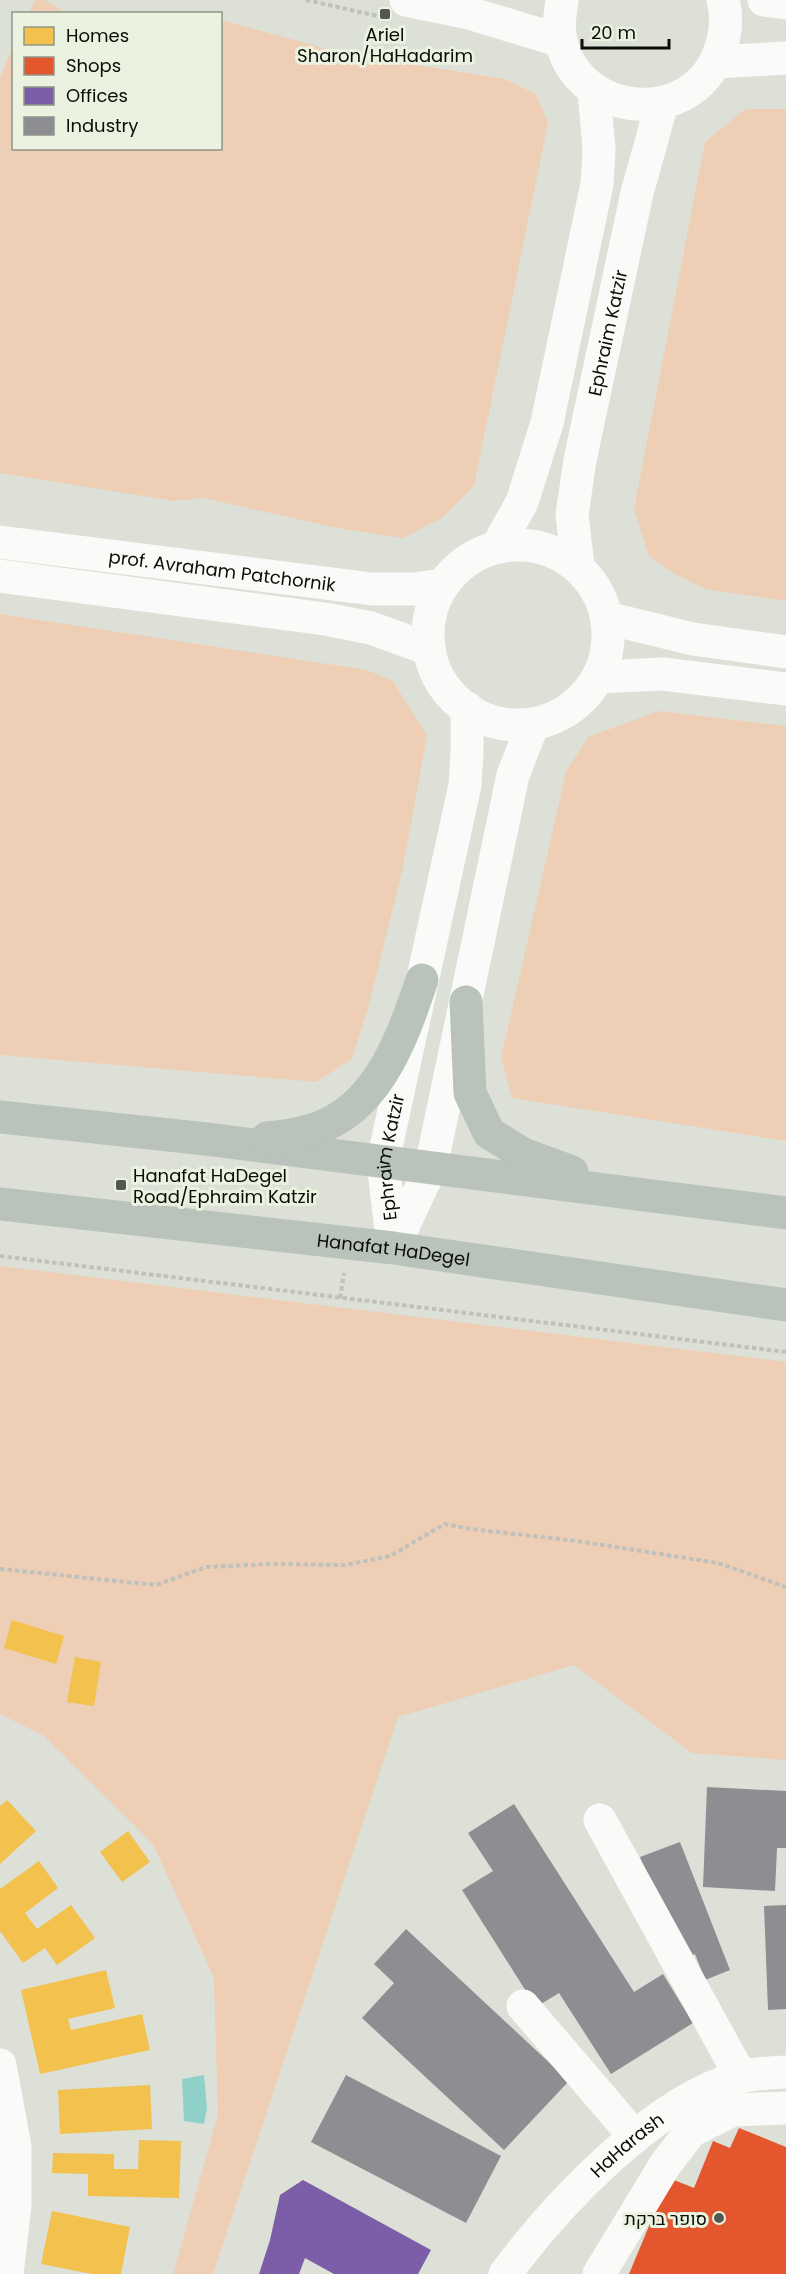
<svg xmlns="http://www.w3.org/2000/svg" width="786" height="2274" viewBox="0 0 786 2274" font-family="Poppins,Heebo,sans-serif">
<rect width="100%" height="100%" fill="#dde0d6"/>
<path fill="#eecfb5" d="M35 0H45L67 13H29Z
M221 20 342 53 505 79 536 94 548 123 474 486 443 517 403 538 337 528 204 498 174 501 0 473V77L13 47 14 148H220Z
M745 109H786V601L705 589 675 574 649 556 634 509 705 142Z
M0 614 367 670 393 681 427 736 403 867 368 1008 352 1059 316 1082 0 1055Z
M659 711 786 726V1141L512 1098 501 1058 566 772 588 737Z
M0 1266 786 1362V1760L692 1753 574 1665 398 1717 213 2274H173L218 2115 214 1978 153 1844 44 1736 0 1714Z"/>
<path fill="#8fd1c9" d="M204 2075 207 2108 204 2124 184 2121 182 2079Z"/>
<path fill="#f2c14e" d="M12 1620 64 1636 56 1664 4 1648Z
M75 1657 101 1662 94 1706 67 1702Z
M7 1800 36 1831 0 1864V1806Z
M128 1831 150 1862 122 1882 100 1852Z
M39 1861 58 1888 25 1913 37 1929 71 1905 95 1938 57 1965 45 1948 23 1963 0 1931V1889Z
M106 1970 115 2008 68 2019 71 2030 142 2014 150 2050 40 2074 21 1990Z
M150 2085 152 2129 60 2134 58 2090Z
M139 2140 181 2141 179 2198 88 2196V2174L52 2173 53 2153 114 2154V2169H138Z
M52 2211 130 2227 121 2274H92L41 2264Z"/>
<path fill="#e4572e" d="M739 2128 786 2147V2274H629L669 2178 694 2188 713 2141 730 2148Z"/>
<path fill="#7b5ea7" d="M303 2180 431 2250 418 2274H334L305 2258 299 2274H259L270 2240 280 2195Z"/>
<path fill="#8d8d92" d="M707 1787 786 1791V1848H777L775 1891 703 1887Z
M514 1804 634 1992 663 1974 693 2023 611 2074 559 1993 536 2007 462 1890 493 1871 468 1833Z
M680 1842 730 1970 705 1980 695 1954 680 1960 640 1857Z
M786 1905V2009L768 2010 764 1906Z
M406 1929 569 2081 504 2150 362 2018 394 1983 374 1964Z
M346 2075 501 2156 466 2223 311 2142Z"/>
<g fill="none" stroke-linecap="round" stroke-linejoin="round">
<path stroke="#bfc1bd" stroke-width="4" stroke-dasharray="4.5 3" stroke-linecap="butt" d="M306 0 382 17
M426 680 439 695
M0 1256 786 1352
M340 1298 344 1273
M0 1569 156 1585 206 1567 271 1564 345 1565 390 1556 445 1524 471 1529 577 1541 718 1563 786 1587"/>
<g stroke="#fafaf9" stroke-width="33">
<path d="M406 0 469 13 561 41"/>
<path d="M562 0C560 14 558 27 561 41 579 118 691 128 719 53 726 35 728 19 723 0"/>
<path d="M764 0 786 3"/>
<path d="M716 62 786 58"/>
<path id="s1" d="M0 542 372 589H413L442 585"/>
<circle cx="518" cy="635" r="90"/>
<path d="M497 547 522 502 547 423 597 184 599 150 594 90"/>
<path id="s2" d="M578 566 572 515 580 460 637 193 662 103"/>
<path d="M0 576 325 619 371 628 429 649"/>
<path d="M607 618 693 639 786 652"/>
<path d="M598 677 663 674 786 689"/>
<path id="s3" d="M393 1248 383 1161 465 785 467 755V708"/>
<path d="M393 1248 431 1167 513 775 533 724"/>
<path d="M600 1820 741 2077"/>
<path d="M523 2006 635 2137"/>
<path d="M0 2065 15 2147V2206L7 2274"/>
<path id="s4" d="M505 2274C557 2204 654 2100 741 2077 755 2073 771 2073 786 2072"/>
<path d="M599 2274 665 2165 691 2131 733 2110 786 2108"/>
</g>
<g stroke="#b9c3bc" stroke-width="33">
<path d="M466 1002 470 1093 489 1133 523 1154 572 1172"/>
<path d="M0 1117 206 1139 786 1213"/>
<path d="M267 1138C287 1136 307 1133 325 1125 381 1101 404 1033 422 980"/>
<path id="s5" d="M0 1204 393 1248 786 1305"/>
</g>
</g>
<g fill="#54574f" stroke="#ebf2df" stroke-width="2">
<rect x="379" y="8" width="12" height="12" rx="3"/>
<rect x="115" y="1179" width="12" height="12" rx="3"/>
<circle cx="719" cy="2218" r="6"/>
</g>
<g text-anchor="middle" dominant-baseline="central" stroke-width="6" stroke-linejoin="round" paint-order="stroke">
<g font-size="18" fill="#0b0d07" stroke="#ebf2df">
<text x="385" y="34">Ariel<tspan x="385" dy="21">Sharon/HaHadarim</tspan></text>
<text x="133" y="1175" text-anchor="start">Hanafat HaDegel<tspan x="133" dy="21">Road/Ephraim Katzir</tspan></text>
<text x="707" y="2218" text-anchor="end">סופר ברקת</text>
</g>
<g font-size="18" fill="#0b0d07" stroke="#ebf2df">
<text stroke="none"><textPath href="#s2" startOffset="237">Ephraim Katzir</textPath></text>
<text stroke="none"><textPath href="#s1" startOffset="224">prof. Avraham Patchornik</textPath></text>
<text stroke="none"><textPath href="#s3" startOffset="92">Ephraim Katzir</textPath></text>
<text stroke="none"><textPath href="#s5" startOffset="396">Hanafat HaDegel</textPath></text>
<text stroke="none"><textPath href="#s4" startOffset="178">HaHarash</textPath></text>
</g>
</g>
<rect x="12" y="12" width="210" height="138" fill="#ebf2df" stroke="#919689" stroke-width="1.5"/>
<rect x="24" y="27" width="30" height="18" fill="#f2c14e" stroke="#919689" stroke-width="1.5"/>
<text x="66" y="42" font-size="18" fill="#0b0d07">Homes</text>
<rect x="24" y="57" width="30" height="18" fill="#e4572e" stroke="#919689" stroke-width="1.5"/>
<text x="66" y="72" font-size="18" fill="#0b0d07">Shops</text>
<rect x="24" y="87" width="30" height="18" fill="#7b5ea7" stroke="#919689" stroke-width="1.5"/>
<text x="66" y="102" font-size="18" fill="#0b0d07">Offices</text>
<rect x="24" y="117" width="30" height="18" fill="#8d8d92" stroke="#919689" stroke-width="1.5"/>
<text x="66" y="132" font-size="18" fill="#0b0d07">Industry</text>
<path d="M582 39v9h87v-9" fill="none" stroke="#0b0d07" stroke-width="3"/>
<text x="591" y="39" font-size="18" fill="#0b0d07" stroke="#ebf2df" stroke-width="4.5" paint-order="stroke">20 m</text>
</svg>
